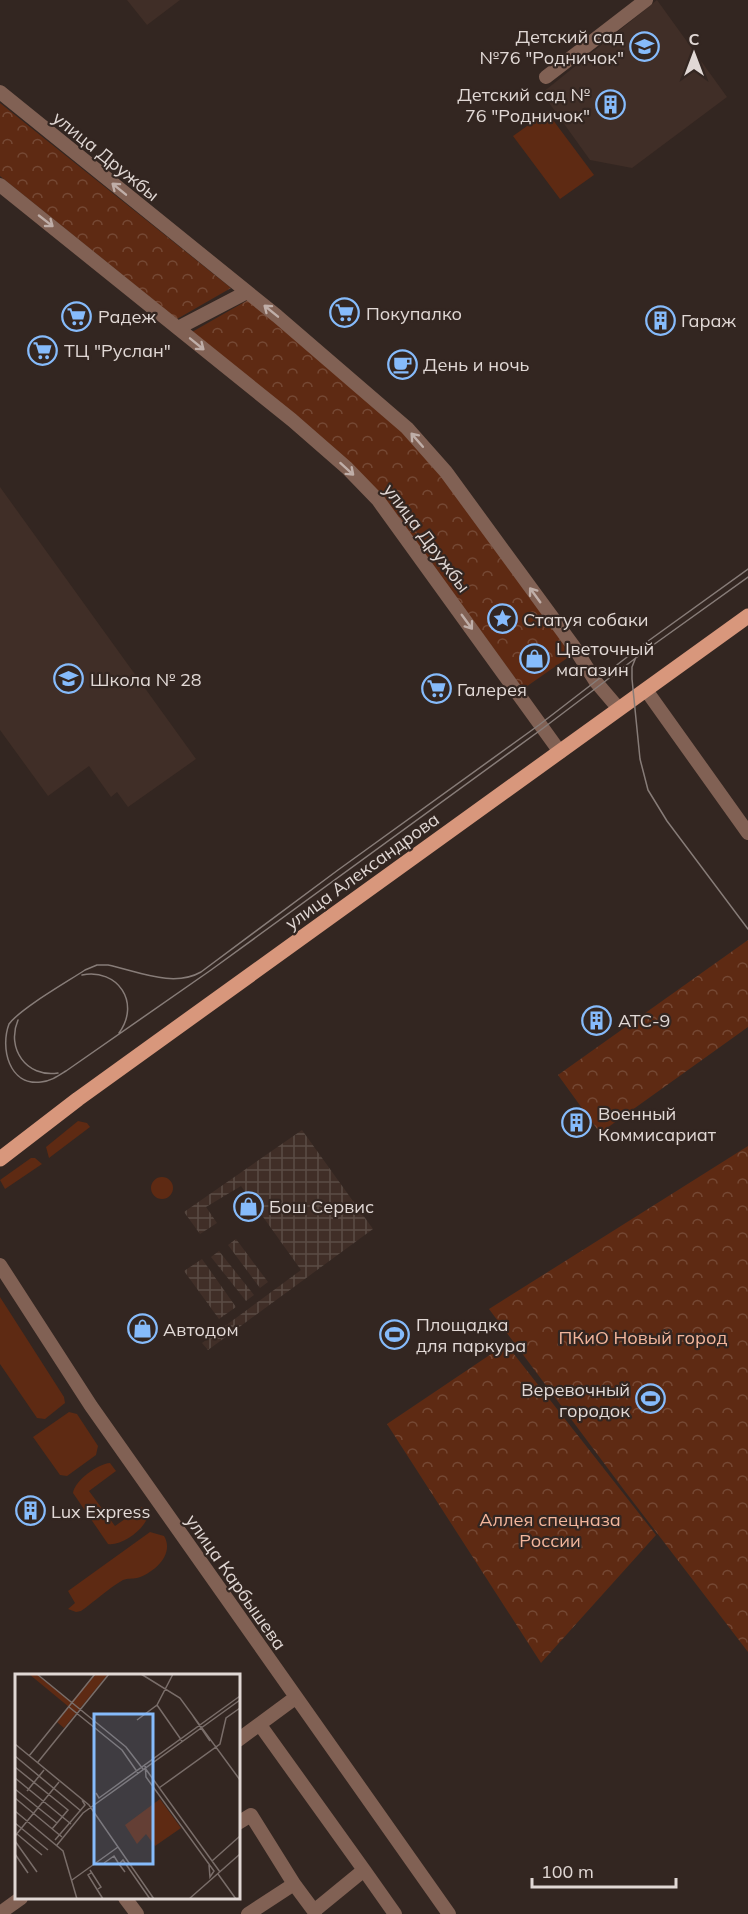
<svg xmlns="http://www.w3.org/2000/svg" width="748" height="1914" viewBox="0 0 748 1914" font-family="Mulish,sans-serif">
<defs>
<pattern id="industrial-grid" width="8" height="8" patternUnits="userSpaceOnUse" patternTransform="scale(1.5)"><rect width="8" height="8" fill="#402e27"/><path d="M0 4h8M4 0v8" fill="none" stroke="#5b4c45"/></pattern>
<pattern id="park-crowns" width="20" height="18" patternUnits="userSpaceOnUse" patternTransform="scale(1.5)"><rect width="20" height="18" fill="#5e2a13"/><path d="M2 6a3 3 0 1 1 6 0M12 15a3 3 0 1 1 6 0" fill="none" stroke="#754834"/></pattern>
</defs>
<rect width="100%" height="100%" fill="#332621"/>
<path fill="#402e27" d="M127 0H180L147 25Z
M657 0 727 97 632 168 590 160 542 93Z
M0 487 196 759 128 807 117 792 111 797 89 766 48 796 0 730Z"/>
<path fill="url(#industrial-grid)" d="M302 1130 373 1229 208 1350 202 1343 301 1270 241 1186 206 1207 217 1223 200 1234 184 1212Z
M236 1239 268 1282 260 1288 228 1245Z
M219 1251 254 1295 246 1301 211 1257Z
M202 1259 236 1307 219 1319 184 1271Z"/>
<path fill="#5e2a13" d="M547 112 594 175 560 199 513 136Z
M78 1121 87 1123 90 1127 49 1158 46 1147Z
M31 1158H35L42 1164 5 1189 0 1180Z
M151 1188a11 11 0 1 1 22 0a11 11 0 1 1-22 0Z
M0 1297 64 1397 65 1403 45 1419 37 1418 0 1364Z
M396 1324 404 1336 395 1343 386 1332Z
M69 1412 77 1414 98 1446 96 1455 67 1476 60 1475 33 1437Z
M110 1463 116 1471 89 1491 115 1526 142 1507 148 1516C144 1530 122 1546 108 1544L73 1493C75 1480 98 1464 110 1463Z
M150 1532 164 1536C175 1554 154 1573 137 1578 132 1579 128 1578 123 1580 109 1588 95 1601 81 1611L76 1612 68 1609 75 1603 68 1591Z"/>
<path fill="url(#park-crowns)" d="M0 103 231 288 177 319 0 176Z
M248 300 403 432 442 476 573 654 523 689 382 496 192 332Z
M748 940V1027L600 1133 558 1075Z
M748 1146V1652L624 1490 489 1309Z
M506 1344 656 1535 541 1663 387 1424Z"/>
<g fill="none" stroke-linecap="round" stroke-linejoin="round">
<path stroke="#816154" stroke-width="14" d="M546 77 646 0
M0 92 277 316 407 428 446 472 574 647 596 682 619 709
M0 185 292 420 347 468 378 500 560 752
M178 328 247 292
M646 690 748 833
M0 1265 91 1406 449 1914
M260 1725 364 1870
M238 1740 295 1698
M238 1823 251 1815 294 1884 314 1911
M125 1898 137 1914
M0 1913 21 1898
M248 1914 294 1884
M315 1914 314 1911 364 1870 395 1914"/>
<path stroke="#d8977c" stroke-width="15" d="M0 1159 78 1099 748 616"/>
<path stroke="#877c78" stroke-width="1.5" d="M748 569 644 644 539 725 338 870 201 972C173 988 137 971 108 965H97L85 970C67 982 21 1008 9 1024 0 1048 9 1086 41 1082 51 1081 58 1076 66 1071L211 970 542 729 649 648 748 577
M636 657 632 667V679L640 759 648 790 667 821 748 929
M82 975C118 968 141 1003 119 1033
M18 1020C6 1048 26 1078 58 1073"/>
</g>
<defs><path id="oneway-shaft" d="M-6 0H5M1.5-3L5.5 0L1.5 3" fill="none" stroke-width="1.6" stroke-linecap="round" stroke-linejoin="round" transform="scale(1.5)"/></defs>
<g stroke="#bfaea8">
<use href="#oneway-shaft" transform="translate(119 189) rotate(-141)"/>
<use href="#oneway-shaft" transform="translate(46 221) rotate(38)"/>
<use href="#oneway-shaft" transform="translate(271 311) rotate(-141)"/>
<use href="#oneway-shaft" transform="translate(197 344) rotate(39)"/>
<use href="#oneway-shaft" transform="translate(417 440) rotate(-131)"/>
<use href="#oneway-shaft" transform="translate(347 469) rotate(42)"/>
<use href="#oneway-shaft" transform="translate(535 595) rotate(-126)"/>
<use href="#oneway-shaft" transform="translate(467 622) rotate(54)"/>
</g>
<defs>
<symbol id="school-ring" viewBox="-11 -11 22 22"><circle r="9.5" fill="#332621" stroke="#86bbfb" stroke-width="1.5"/><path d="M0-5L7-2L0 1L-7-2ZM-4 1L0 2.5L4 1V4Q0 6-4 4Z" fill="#86bbfb"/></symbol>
<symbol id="building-ring" viewBox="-11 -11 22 22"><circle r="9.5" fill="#332621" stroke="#86bbfb" stroke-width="1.5"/><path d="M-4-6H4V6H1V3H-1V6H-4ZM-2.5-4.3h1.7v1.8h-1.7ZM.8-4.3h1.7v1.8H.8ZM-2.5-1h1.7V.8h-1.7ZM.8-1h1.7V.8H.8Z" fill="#86bbfb"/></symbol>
<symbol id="supermarket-ring" viewBox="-11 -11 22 22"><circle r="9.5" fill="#332621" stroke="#86bbfb" stroke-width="1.5"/><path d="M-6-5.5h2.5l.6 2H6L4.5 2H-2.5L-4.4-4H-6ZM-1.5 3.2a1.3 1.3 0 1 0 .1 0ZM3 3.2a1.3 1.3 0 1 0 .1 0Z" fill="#86bbfb"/></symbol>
<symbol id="cafe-ring" viewBox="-11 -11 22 22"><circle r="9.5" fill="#332621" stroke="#86bbfb" stroke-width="1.5"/><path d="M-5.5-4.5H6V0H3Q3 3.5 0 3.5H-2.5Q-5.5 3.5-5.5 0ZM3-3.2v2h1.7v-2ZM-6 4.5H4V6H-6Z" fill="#86bbfb"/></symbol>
<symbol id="sight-ring" viewBox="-11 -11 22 22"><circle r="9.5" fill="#332621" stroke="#86bbfb" stroke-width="1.5"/><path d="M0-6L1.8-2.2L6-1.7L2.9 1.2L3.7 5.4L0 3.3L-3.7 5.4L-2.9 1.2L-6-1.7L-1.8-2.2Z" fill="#86bbfb"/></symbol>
<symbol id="shop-ring" viewBox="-11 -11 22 22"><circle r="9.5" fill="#332621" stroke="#86bbfb" stroke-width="1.5"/><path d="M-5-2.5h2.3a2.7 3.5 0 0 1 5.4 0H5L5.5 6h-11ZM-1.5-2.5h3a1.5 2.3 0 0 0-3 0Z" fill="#86bbfb"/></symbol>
<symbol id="stadium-ring" viewBox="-11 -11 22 22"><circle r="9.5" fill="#332621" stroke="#86bbfb" stroke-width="1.5"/><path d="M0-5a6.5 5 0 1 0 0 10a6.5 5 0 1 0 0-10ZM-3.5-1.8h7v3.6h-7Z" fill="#86bbfb"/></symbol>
</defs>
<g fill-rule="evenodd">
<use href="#school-ring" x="628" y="30" width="33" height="33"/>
<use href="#building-ring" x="594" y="88" width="33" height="33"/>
<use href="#supermarket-ring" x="328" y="296" width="33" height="33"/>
<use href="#supermarket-ring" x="60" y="300" width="33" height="33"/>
<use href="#building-ring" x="644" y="304" width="33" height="33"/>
<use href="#supermarket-ring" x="26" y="334" width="33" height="33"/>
<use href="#cafe-ring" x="386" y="348" width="33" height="33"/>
<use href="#sight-ring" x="486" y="602" width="33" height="33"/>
<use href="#shop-ring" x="518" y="642" width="33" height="33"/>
<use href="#school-ring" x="52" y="662" width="33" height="33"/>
<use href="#supermarket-ring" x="420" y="672" width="33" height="33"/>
<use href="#building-ring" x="580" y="1004" width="33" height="33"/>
<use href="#building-ring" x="560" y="1106" width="33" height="33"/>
<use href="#shop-ring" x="232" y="1190" width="33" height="33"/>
<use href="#shop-ring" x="126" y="1312" width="33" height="33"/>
<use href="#stadium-ring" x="378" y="1318" width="33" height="33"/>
<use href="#stadium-ring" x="634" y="1382" width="33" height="33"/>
<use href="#building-ring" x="14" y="1494" width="33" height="33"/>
</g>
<g text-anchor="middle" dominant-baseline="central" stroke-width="4.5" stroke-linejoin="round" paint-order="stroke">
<g font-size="18" fill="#e1d8d5" stroke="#332621" text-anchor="start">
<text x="624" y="36" text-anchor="end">Детский сад<tspan x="624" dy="21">№76 "Родничок"</tspan></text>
<text x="590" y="94" text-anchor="end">Детский сад №<tspan x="590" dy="21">76 "Родничок"</tspan></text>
<text x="366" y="313">Покупалко</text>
<text x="98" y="316">Радеж</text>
<text x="681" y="320">Гараж</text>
<text x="64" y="350">ТЦ "Руслан"</text>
<text x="423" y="364">День и ночь</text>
<text x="523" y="619">Статуя собаки</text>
<text x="556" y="648">Цветочный<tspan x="556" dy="21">магазин</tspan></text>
<text x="90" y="679">Школа № 28</text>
<text x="457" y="689">Галерея</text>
<text x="618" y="1020">АТС-9</text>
<text x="598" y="1113">Военный<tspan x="598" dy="21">Коммисариат</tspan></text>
<text x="269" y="1206">Бош Сервис</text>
<text x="416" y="1324">Площадка<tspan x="416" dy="21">для паркура</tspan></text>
<text x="163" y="1329">Автодом</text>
<text x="630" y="1389" text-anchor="end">Веревочный<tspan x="630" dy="21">городок</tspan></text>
<text x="51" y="1511">Lux Express</text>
</g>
<g font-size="18" fill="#e1d8d5" stroke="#332621">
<text transform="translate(106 156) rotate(39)">улица Дружбы</text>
<text transform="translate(427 538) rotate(53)">улица Дружбы</text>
<text transform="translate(362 871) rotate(-36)">улица Александрова</text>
<text transform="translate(236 1582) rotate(55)">улица Карбышева</text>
</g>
<g font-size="18" fill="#f3b69c" stroke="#332621">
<text x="643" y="1337">ПКиО Новый город</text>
<text x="550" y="1519">Аллея спецназа<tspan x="550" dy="21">России</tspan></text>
</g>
</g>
<g transform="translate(15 1674)">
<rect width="225" height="225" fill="#332621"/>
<path d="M14 0H21L56 28 81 0H93L49 54 42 48 54 33ZM145 125 166 154 140 172 131 160 122 170 110 151Z" fill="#5e2a13"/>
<path fill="none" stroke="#796d69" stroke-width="1.5" d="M22 0 111 73 128 95M126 0 165 24 225 106M142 31 167 67M54 33 107 76 123 99M178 42 195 67M122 46 142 31 158 0M0 70 74 131 139 225M0 82 66 137M14 82 80 0M23 88 94 0M130 90 131 103 199 197 195 203 194 191M0 93 53 136 37 155M130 94 205 198M0 104 56 150M144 114 205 70 211 44 225 34M0 115 42 149M12 117 29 96M81 119 84 124 225 22M0 124 47 163M0 137 48 177 62 225M0 149 33 176M2 160 27 181M0 162 44 108M40 166 70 131 67 126M0 167 22 198M42 171 68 139 225 26M0 180 13 199M197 187 225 162M89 189 99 182 104 190M75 196 86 213 83 215M110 198 104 190 108 186 135 225M76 199 73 201 88 225M203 200 221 225M57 206 103 173M174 225 225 180"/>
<path fill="#86bbfb" fill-opacity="0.15" stroke="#86bbfb" stroke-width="3" d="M79 40H138V190H79Z"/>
<rect width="225" height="225" fill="none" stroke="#e1d8d5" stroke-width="3"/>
</g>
<g transform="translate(694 54)" stroke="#332621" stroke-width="4.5" paint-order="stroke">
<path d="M0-4.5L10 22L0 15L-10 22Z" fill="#e1d8d5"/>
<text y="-9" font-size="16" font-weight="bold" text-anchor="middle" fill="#e1d8d5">С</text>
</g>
<path d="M532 1878v9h144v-9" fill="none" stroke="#e1d8d5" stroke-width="3"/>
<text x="541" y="1878" font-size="18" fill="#e1d8d5" stroke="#332621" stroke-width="4.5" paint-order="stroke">100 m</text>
</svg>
